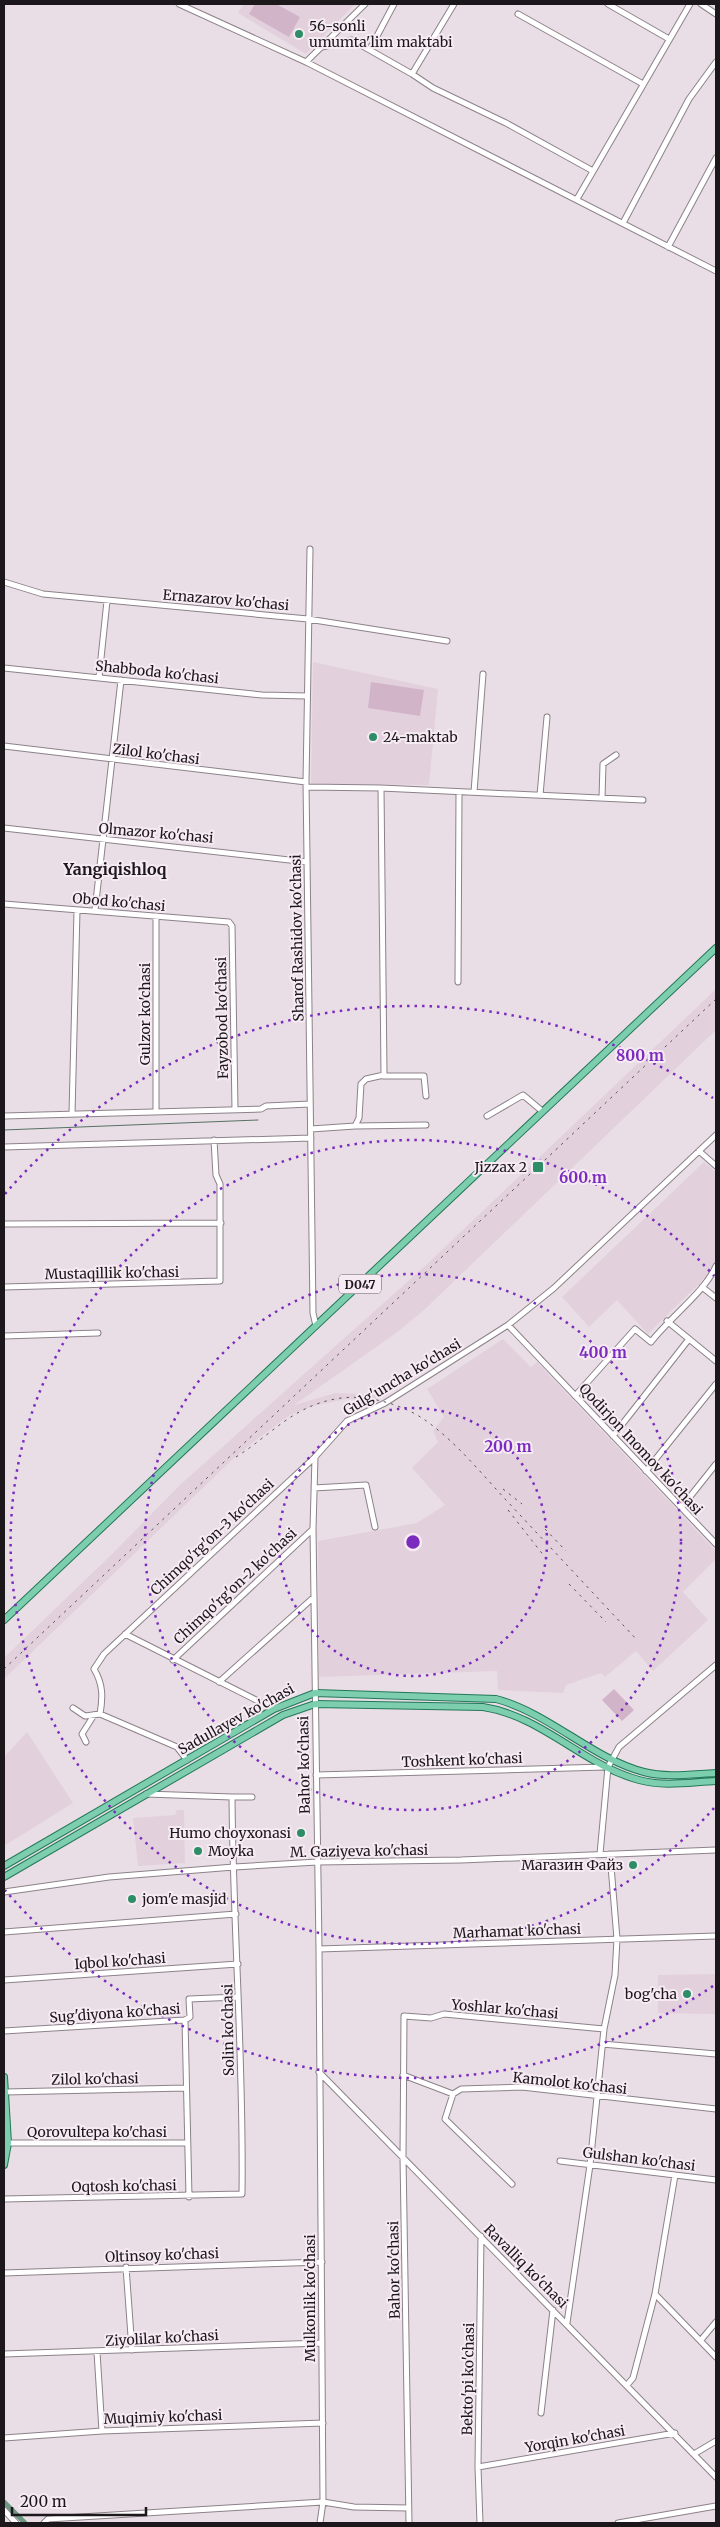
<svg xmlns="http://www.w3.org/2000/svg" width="720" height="2527" viewBox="0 0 720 2527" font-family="Merriweather,serif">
<rect width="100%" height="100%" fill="#eadee6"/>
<path fill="#e3d0dd" d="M244 4H355L306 54 238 13Z
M313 662 438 689 429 785 311 784Z
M716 989V1030L423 1311 396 1333 294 1405 336 1393 378 1395 375 1401 347 1399 313 1406 290 1415 255 1441 235 1457 4 1679V1658L110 1556 180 1485 425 1266Z
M704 1162 716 1172V1260L712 1271 648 1334 617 1300 589 1327 562 1297Z
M503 1339 531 1367 537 1362 716 1551V1559L683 1592 708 1620 653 1671 636 1651 605 1677 601 1673 566 1685 563 1693 498 1690 497 1671 319 1677 318 1541 417 1523 445 1505 412 1468 438 1442 433 1431 444 1417 427 1389Z
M27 1732 73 1803 4 1846V1757Z
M177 1810H184L185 1863 138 1866 133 1818 175 1815Z
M716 1974V2014L658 2013V1975Z"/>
<path fill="#d2b4c9" d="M255 4H276L300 17 289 37 249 14Z
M371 682 424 690 420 716 368 708Z
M614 1689 634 1710 622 1721 602 1700Z"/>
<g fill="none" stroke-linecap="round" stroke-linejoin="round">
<path stroke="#547264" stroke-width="1" d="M4 1130 258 1120"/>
<path stroke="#6d9983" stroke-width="5" d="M4 2502 25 2523"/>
<defs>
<path id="minor" d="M179 4 306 62 716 271
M608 4 669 39
M701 4 716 14
M518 14 643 84
M322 47 352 40 412 74 433 88 506 123 593 171
M370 49 394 4
M306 62 365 4
M412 74 454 4
M577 199 690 4
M623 223 689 99 716 62
M668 247 716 158
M310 549 306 782 313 1313 316 1326
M4 582 43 594 308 619 447 641
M4 668 262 695 307 696
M99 677 107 601
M4 746 306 782
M306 787 381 788 643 800
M474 792 483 674
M540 795 547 717
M602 798 603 764 616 755
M4 828 307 862
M4 904 229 922 232 926 235 1110
M95 910 121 680
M156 916V1111
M458 982 459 792
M383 1076H424L426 1096
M72 1114 77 910
M4 1116 261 1109 266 1106 310 1104
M487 1116 523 1095 542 1111
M355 1126 426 1125
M311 1129 355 1126 359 1118 361 1084 366 1079 384 1075 381 788
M4 1147 311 1138
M699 1151 716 1166
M4 1224 221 1223
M4 1287 220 1281V1184L216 1175 214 1140
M702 1287 716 1298
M667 1321 716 1361
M508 1325 716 1544
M4 1336 98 1333
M575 1396 635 1329 651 1342C670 1317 704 1293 716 1266
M613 1436 689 1339
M315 1457 313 1529 319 1949 323 2502 320 2523
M646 1471 716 1384
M314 1488 366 1485 375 1527
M681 1508 716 1464
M125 1634 274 1709
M173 1660 313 1529
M219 1682 314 1597
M73 1708 85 1716 100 1714 177 1747 187 1760
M100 1714C103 1697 103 1684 94 1669L104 1654 315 1457 347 1421 385 1403 508 1325 554 1288 716 1135
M86 1742 82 1734 94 1715
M316 1775 605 1767
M232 1797H252
M600 1854 608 1767 619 1747 716 1665
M4 1892 109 1877 234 1867 317 1862 461 1860 716 1850
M4 1932 236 1914
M319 1949 716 1936
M4 1980 238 1964
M185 2020 189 2197
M4 2031 185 2020 190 2017 189 1999 238 1997
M602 2044 716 2054
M319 2072 716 2477
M403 2075 453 2094
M5 2092 186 2088
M8 2143H187
M560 2161 716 2180
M512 2184 445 2119 453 2094 461 2089 522 2087 716 2109
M4 2199 242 2194C244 2062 233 1930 232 1797L146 1794
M126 2267 132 2350
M4 2273 322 2262
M655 2294 716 2357
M567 2323 590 2165 604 2029 615 1975 617 1939 610 1854
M701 2340 716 2322
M97 2352 102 2431
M4 2354 322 2343
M627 2385 633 2378 655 2294 675 2175
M541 2413 553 2310
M4 2438 102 2431 323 2423
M694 2454 716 2441
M478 2467 675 2433
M4 2510 16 2523
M44 2523 48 2519 323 2502 354 2507 408 2508
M409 2523 403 2157 404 2016 431 2018 444 2014 604 2029
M480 2523 478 2467 481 2236
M618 2523 716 2506"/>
<path id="major" d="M4 1620 716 948
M4 1866 274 1709 315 1693 496 1699C549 1713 593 1759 644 1772 667 1778 693 1774 716 1773
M4 1877 283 1715 315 1704 483 1707C542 1716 583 1765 639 1780 664 1787 691 1782 716 1781
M4 2077 8 2143 4 2165"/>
</defs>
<use href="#minor" stroke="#8c8289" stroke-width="7"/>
<use href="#major" stroke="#227858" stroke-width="8"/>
<use href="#minor" stroke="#fff" stroke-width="5"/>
<use href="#major" stroke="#7dceaf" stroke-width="6"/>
<path stroke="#5b555a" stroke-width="1" stroke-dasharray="2.5 5" stroke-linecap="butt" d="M236 1457C271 1435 292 1407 335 1399 364 1393 402 1404 425 1420 456 1442 481 1473 506 1500 550 1547 594 1594 638 1641
M503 1489 522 1504
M508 1510 548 1561
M545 1529 566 1551
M569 1584 606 1622
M4 1669 716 999"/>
</g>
<g fill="none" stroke="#7b2cbf" stroke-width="2.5" stroke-dasharray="2.5 5">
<circle cx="413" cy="1542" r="134"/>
<circle cx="413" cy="1542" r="268"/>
<path d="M714 1808A402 402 0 1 1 714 1276"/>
<path d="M713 1986A536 536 0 0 1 5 1890M5 1194A536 536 0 0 1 713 1098"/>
</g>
<g fill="#2d8d66" stroke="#f7ebf3" stroke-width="2">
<circle cx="299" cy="34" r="5"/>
<circle cx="373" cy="737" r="5"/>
<rect x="532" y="1161" width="12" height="12" rx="2.5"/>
<circle cx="301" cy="1833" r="5"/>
<circle cx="198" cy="1851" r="5"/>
<circle cx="633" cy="1865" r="5"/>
<circle cx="132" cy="1899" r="5"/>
<circle cx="687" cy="1994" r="5"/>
</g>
<g text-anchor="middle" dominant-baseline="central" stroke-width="4" stroke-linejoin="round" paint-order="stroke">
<rect fill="#f7ebf3" stroke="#5d575b" stroke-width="1" x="339" y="1274.5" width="42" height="19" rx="4"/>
<g font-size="12" font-weight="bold" fill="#1b171a">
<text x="360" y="1284">D047</text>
</g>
<g font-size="14" fill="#1b171a" stroke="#f7ebf3" text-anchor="start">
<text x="309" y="26">56-sonli<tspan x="309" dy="16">umumta'lim maktabi</tspan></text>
<text x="383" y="737">24-maktab</text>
<text x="527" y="1167" text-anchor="end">Jizzax 2</text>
<text x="291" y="1833" text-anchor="end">Humo choyxonasi</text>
<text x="208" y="1851">Moyka</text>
<text x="623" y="1865" text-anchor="end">Магазин Файз</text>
<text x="142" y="1899">jom'e masjid</text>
<text x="677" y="1994" text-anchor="end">bog'cha</text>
</g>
<g font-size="14" fill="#1b171a" stroke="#f7ebf3">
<text transform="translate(226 600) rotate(5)">Ernazarov ko'chasi</text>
<text transform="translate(157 672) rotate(6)">Shabboda ko'chasi</text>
<text transform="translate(156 754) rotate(7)">Zilol ko'chasi</text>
<text transform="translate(156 833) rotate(5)">Olmazor ko'chasi</text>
<text transform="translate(119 902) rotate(5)">Obod ko'chasi</text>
<text transform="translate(297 938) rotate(-91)">Sharof Rashidov ko'chasi</text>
<text transform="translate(145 1014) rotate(-90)">Gulzor ko'chasi</text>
<text transform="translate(222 1018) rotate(-91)">Fayzobod ko'chasi</text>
<text transform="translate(112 1273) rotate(-1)">Mustaqillik ko'chasi</text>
<text transform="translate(402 1377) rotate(-31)">Gulg'uncha ko'chasi</text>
<text transform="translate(641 1449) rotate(47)">Qodirjon Inomov ko'chasi</text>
<text transform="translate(212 1537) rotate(-43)">Chimqo'rg'on-3 ko'chasi</text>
<text transform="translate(235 1586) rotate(-43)">Chimqo'rg'on-2 ko'chasi</text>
<text transform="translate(236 1719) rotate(-29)">Sadullayev ko'chasi</text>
<text transform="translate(462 1760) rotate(-2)">Toshkent ko'chasi</text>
<text transform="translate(304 1765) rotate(-91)">Bahor ko'chasi</text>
<text transform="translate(359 1851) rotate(-1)">M. Gaziyeva ko'chasi</text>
<text transform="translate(517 1931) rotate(-2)">Marhamat ko'chasi</text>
<text transform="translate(120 1961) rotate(-4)">Iqbol ko'chasi</text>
<text transform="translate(505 2009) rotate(5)">Yoshlar ko'chasi</text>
<text transform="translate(115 2013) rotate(-4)">Sug'diyona ko'chasi</text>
<text transform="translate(228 2030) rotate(-91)">Solin ko'chasi</text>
<text transform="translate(95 2079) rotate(-1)">Zilol ko'chasi</text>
<text transform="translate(570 2083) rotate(6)">Kamolot ko'chasi</text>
<text x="97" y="2132">Qorovultepa ko'chasi</text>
<text transform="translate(639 2159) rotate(7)">Gulshan ko'chasi</text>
<text transform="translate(124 2186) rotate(-1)">Oqtosh ko'chasi</text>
<text transform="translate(162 2255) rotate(-2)">Oltinsoy ko'chasi</text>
<text transform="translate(526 2266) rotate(45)">Ravalliq ko'chasi</text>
<text transform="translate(394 2270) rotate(-91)">Bahor ko'chasi</text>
<text transform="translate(310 2298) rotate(-90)">Mulkonlik ko'chasi</text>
<text transform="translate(162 2338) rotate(-3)">Ziyolilar ko'chasi</text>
<text transform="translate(468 2379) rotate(-89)">Bekto'pi ko'chasi</text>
<text transform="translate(163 2417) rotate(-2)">Muqimiy ko'chasi</text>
<text transform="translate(575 2439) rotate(-10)">Yorqin ko'chasi</text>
</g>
<g font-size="16" font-weight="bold" fill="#1b171a" stroke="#f7ebf3">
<text x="115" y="869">Yangiqishloq</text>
</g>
</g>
<circle cx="413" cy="1542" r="8" fill="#7b2cbf" stroke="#f7ebf3" stroke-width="2.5"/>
<g font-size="15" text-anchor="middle" font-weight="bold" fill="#7b2cbf" stroke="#f7ebf3" stroke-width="4" stroke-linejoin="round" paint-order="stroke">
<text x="640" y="1061">800 m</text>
<text x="583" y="1183">600 m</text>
<text x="603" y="1358">400 m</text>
<text x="508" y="1452">200 m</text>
</g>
<rect width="720" height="2527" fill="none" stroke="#1b171a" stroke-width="10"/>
<path d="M12 2507v8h134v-8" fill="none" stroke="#1b171a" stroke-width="2.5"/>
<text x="20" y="2507" font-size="15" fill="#1b171a" stroke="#f7ebf3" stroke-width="4" paint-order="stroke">200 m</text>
</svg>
